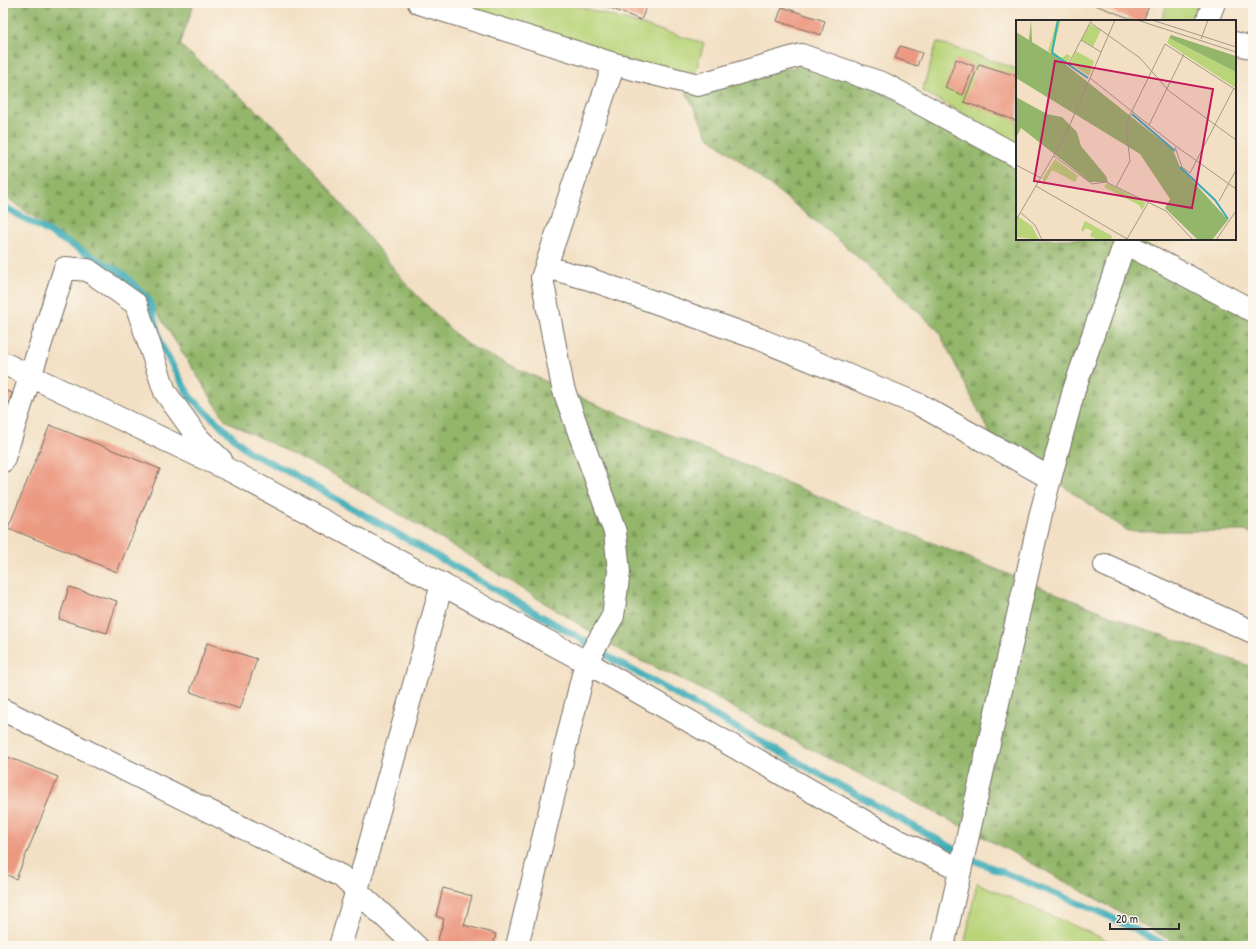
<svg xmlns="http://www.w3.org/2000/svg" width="1256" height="949" viewBox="0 0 1256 949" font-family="'Patrick Hand',sans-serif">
<defs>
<pattern id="forest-firs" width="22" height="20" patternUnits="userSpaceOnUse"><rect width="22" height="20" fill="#93b66a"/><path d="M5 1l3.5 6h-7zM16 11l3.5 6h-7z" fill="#789457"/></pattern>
</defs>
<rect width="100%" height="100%" fill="#fbf7ec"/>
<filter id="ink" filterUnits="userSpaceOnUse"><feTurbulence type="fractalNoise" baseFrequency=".025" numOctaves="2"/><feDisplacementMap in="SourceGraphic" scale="8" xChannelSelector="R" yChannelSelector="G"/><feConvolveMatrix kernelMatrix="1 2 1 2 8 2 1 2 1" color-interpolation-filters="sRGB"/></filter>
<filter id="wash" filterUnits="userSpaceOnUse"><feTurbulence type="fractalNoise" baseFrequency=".012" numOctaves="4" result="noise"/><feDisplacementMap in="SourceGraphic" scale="16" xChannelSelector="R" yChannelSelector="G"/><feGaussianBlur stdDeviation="0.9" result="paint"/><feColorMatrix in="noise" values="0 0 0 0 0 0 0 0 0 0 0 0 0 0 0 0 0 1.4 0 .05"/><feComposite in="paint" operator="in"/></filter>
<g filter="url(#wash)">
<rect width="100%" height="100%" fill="#f3e0c4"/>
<path fill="#bad47a" stroke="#728052" d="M433 3H567L704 43 693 80Z
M1167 3H1197L1194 21H1162Z
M937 42 1017 69V143L922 91Z
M977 883 1120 946H964Z"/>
<path fill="url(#forest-firs)" stroke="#5f704a" d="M3 3H194L180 45 286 136 409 287 458 337 477 350 595 404 1008 574 1139 627 1253 667V946H1181L1006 849 758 722 690 683 630 656 466 554 331 473 226 421 149 300 3 195Z
M821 62 944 124 1017 168V239H1136L1253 307V534L1245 531H1128L991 436 938 330 832 234 708 136 684 88Z"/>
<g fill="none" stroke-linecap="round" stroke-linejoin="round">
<path stroke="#3bacb7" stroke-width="7" d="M3 206 123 274 149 300 161 345 190 397 249 452 291 473 583 640 609 657 978 862 1100 912 1168 946"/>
</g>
<g id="blocks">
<path fill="#ec9981" d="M597 3H648L641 20Z
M1090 3H1150L1143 21H1137Z
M782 7 825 21 821 35 777 21Z
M900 46 922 53 917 66 895 58Z
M956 59 974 66 963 95 945 88Z
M979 64 1017 76V121L964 102Z
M3 390 12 393 3 420Z
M50 425 160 469 117 572 8 528Z
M69 587 117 601 107 633 59 619Z
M207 643 257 659 240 709 190 692Z
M3 755 58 777 16 879 3 873Z
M443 888 472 896 464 925 496 934 493 946H436L444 919 436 916Z"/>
</g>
</g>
<g filter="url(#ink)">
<use href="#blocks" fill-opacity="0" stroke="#716a61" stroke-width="1"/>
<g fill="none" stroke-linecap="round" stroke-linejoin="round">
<defs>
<path id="minor" d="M419 3 614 64 698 85 801 55 884 84 1017 156
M1207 21 1214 3
M1235 43 1253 48
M1125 243 1253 311
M546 267 589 279 759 339 920 405 1050 478
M3 363 233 472 586 662 897 840 960 869
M3 461 65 268 88 270 136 304 165 392 199 439 221 460
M1105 565 1253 632
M3 710 341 876 416 946
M340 946 357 890 442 584
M517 946 586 662 613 616 619 572 615 532 563 388 542 278 614 64
M943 946 1042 509 1074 390 1126 239"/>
</defs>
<use href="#minor" stroke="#716a61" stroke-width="24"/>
<use href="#minor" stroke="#fff" stroke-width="22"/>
</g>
</g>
<g transform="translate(1016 20)">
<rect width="220" height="220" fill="#f3e0c4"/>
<path d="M41 0H45L37 31 44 37H48L50 34 55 36 51 43 32 31ZM74 4 85 10 77 27 65 20ZM153 18 220 52V68L151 23ZM60 31 78 41 73 56 54 43ZM39 139 62 156 59 162 36 150 27 166V158ZM91 163 130 183 126 190 123 185 88 167ZM0 195 16 206 23 220 0 217ZM69 201 96 216 95 220H82L74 216 76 211 70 208 67 212 65 210Z" fill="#bad47a"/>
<path d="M15 0 16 22 39 36 157 130 164 147 212 200 196 220H182L149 188 154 179 124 134 0 58V12L13 20ZM155 15 220 36V52L153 18ZM0 77 31 94 46 97 61 112 65 126 90 156 92 162H74L5 108 0 118Z" fill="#93b66a"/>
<path fill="none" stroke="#3bacb7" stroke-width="2" d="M42 0 36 33 72 58M116 94 159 131M164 147 199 180 212 199"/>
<path fill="none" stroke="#a39887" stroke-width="1" d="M121 0 220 32M136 0 220 27M75 3 124 38 153 71 220 120M185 19 192 0M65 20 85 32M53 43 75 1M74 58 157 124 220 169M133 105 168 34M159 127 166 147 174 153 218 68M38 136 76 164 90 162 150 191 177 220M0 145 25 158M20 166 113 220M100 167 114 141 110 108 113 97 149 24 220 70M203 181 220 150M5 193 19 205 26 220M0 200 49 116 99 0M111 219 132 183M200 220 220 191"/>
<path fill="#c2185b" fill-opacity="0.15" stroke="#c2185b" stroke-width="2" d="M39 41 197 69 176 188 18 161Z"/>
<rect width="220" height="220" fill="none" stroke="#2b2b2b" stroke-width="2"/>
</g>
<rect width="1256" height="949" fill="none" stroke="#fbf7ec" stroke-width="16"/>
<path d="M1110 923v6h69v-6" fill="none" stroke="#2b2b2b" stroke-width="2"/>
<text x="1116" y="923" font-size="12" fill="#2b2b2b" stroke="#fbf7ec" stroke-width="3" paint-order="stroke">20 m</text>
</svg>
